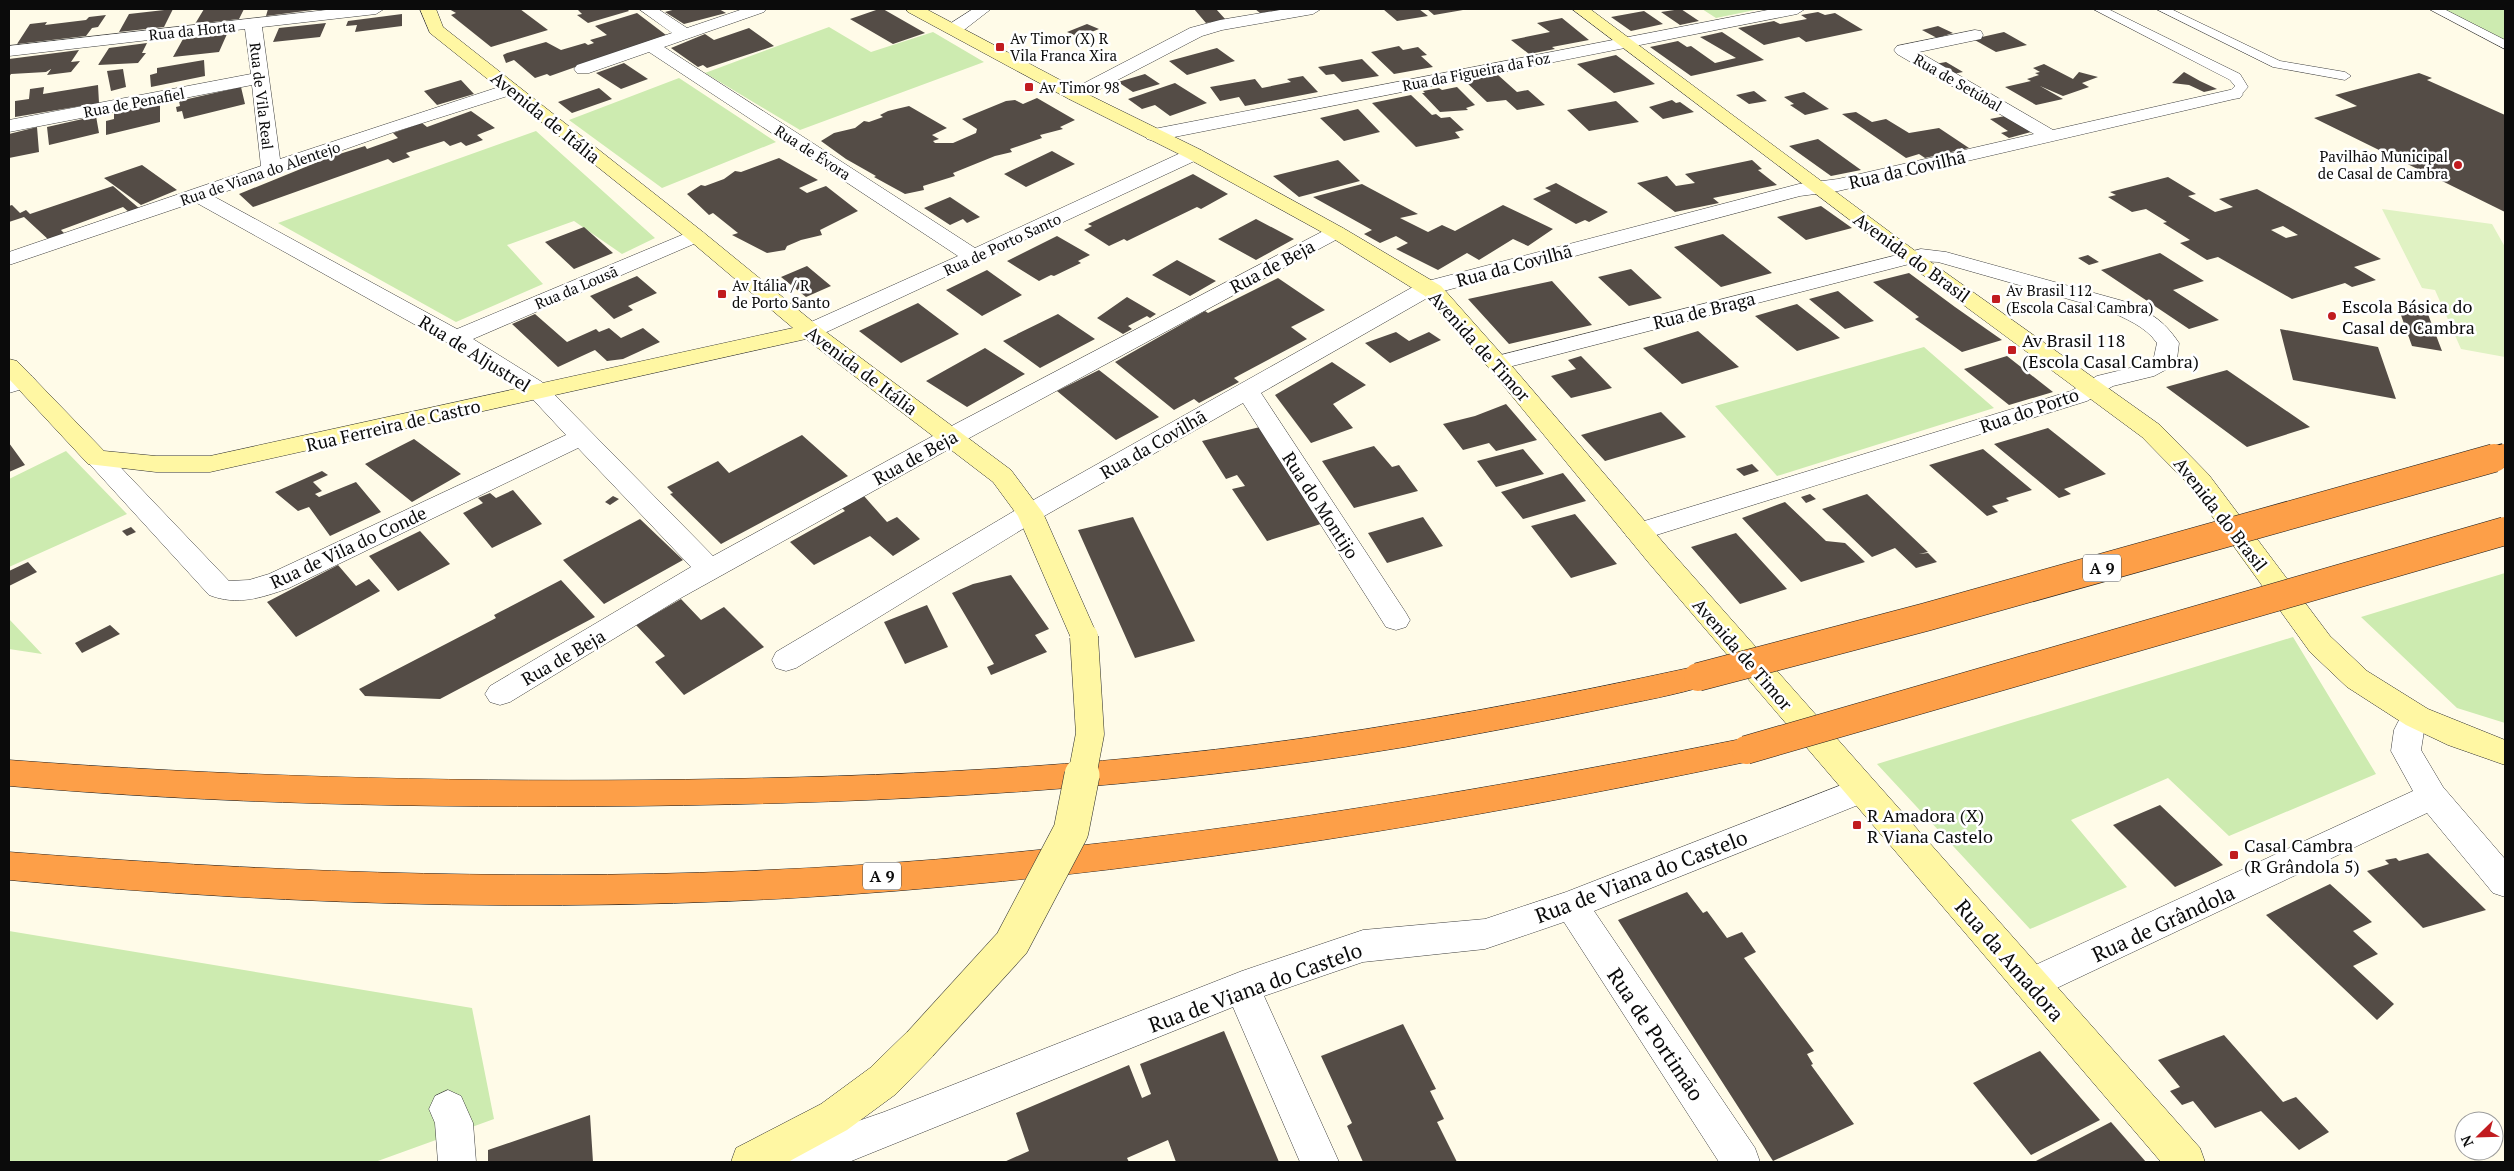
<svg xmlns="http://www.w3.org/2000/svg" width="2514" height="1171" viewBox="0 0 2514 1171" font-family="'PT Serif',serif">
<rect width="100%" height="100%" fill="#fffbe8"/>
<path fill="#cdebb0" d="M1702 9H1760L1716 18Z
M2441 9H2505V43Z
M829 27 871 52 933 32 984 62 800 130 705 73Z
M679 78 776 142 662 188 569 120Z
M536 131 655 238 622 254 574 221 507 245 543 284 456 322 278 223Z
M1924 347 1994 408 1777 476 1715 406Z
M66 451 127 514 9 567V479Z
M2505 573V723L2457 708 2361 617Z
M9 619 42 654 9 649Z
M2293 637 2376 774 2229 836 2168 778 2071 820 2127 887 2030 929 1877 764Z
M9 931 472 1008 494 1119 375 1162H9Z"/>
<path fill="#e0f2c3" d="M2382 209 2492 224 2505 247V357L2461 349 2435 290 2422 288Z"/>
<path fill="#544c46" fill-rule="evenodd" d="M173 9 164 27 119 32 129 14Z
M204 9H244L239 19 195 24Z
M268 9H313V10L266 16Z
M449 9H520L548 30 491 47 451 15 456 13Z
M585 9H627L629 11 588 23 577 15 582 14 578 10Z
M676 9H719L726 13 684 24 665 12Z
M879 9H883L925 33 893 44 850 19Z
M1194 9H1216L1226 20 1206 23Z
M1255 9H1282V10L1260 13Z
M1383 9H1419L1428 16 1397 21Z
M1427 9H1463V10L1434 15Z
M1681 9 1699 21 1680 25 1661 12Z
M1644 11 1663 24 1631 31 1611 17Z
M1818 12 1825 15 1835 13 1863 30 1806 42 1799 37 1764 45 1738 28 1774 21 1780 24 1807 19 1801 15Z
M637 13 666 35 550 76 547 74 535 78 514 60 506 63 503 55 507 53 546 42 561 50 585 43 588 45 594 43 590 40 607 35 595 26Z
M402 14V26L355 32 357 25 346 26 348 21Z
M106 15 98 27 92 28 86 36 17 44 30 24 47 22 45 25 86 20 89 17Z
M1562 18 1589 40 1552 47 1555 49 1529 54 1511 40 1550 32 1537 23Z
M326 23 320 37 273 42 279 28Z
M1087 24 1099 29 1079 37 1067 32Z
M1938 26 1953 33 1937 38 1922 30Z
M749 28 774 46 707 68 703 65 698 67 671 48 705 34 714 40Z
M1722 32 1764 60 1691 76 1650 47 1678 41 1687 47 1691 46 1715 63 1736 58 1700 37Z
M2004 32 2027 45 1996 52 1973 39Z
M227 34 219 52 173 57 183 39Z
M147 43 142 53H146L138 63 98 65 109 48Z
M1399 46 1403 50 1418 47 1427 55 1421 56 1433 67 1394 74 1371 52Z
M1217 48 1235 61 1187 75 1169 61Z
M79 50 71 62 80 61 71 72 47 75 51 69 46 72 11 74 9 77V59Z
M1616 55 1635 69 1655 84 1614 93 1577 64Z
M1362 59 1379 76 1342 82 1334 74 1326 75 1318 67Z
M204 60 205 76 151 87 150 75 157 73V68Z
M1946 62 1963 72 1953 74 1924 66Z
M624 63 648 79 621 89 596 73Z
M2044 64 2073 79 2079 72 2098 77 2082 83 2089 87 2063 96 2040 86 2063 99 2036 105 2005 87 2031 81 2027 79 2039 75 2035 73 2040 72 2033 68Z
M123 69 126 87 111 91 107 71Z
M2184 72 2200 81 2217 89 2204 92 2189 85 2172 83Z
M2419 73 2432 78 2427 80 2505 115V212L2314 118 2357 106 2335 95Z
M1145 74 1160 84 1133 92 1118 82Z
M1498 75 1517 92 1528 90 1545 105 1517 110 1506 100 1487 102 1465 81Z
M1303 76 1318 92 1245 106 1239 97 1220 101 1210 87 1255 79 1262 88 1291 82 1287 79Z
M461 80 474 94 437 105 424 91Z
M1175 83 1207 103 1170 116 1155 105 1142 109 1128 99Z
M98 85 99 103 15 117V101L29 99 30 89 44 87 43 94Z
M241 87 245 104 184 119 182 111 177 112 176 107 180 106 179 101Z
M1457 87 1475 105 1466 108 1468 110 1440 112 1422 93H1425L1423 91 1439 88 1442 90Z
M599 88 612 99 572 113 558 102Z
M1754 91 1767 101 1749 104 1736 95Z
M1804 92 1829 109 1805 115 1790 105 1794 104 1784 97Z
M1411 95 1432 115 1436 114 1441 118 1450 117 1464 130 1455 132 1460 138 1416 147 1372 103Z
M1037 98 1075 120 1060 127 1063 129 1040 135 1042 138 1010 149 1012 152 995 156 953 173 955 176 923 186 924 190 905 194 874 177 876 176 846 159 821 141 834 133 855 128 864 121 869 122 883 117 880 115 888 111 909 106 947 128 932 135 939 139 933 141 935 143H953L976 133 977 129 962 119 1006 101 1015 100 1023 104Z
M1672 100 1676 103 1680 102 1694 112 1663 119 1649 107Z
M1616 101 1639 122 1589 131 1567 110Z
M160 103V122L106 135V121L114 119V113Z
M1358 109 1380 132 1344 141 1320 118Z
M471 111 495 128 477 135 483 140 466 146 461 142 450 146 444 141 406 153 410 157 393 163 388 159 253 207 239 194 330 157 365 146 367 149 398 138 393 133 422 123 427 127Z
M1856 112 1872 122 1886 119 1909 133 1939 128 1969 148 1925 158 1919 154 1906 158 1842 114Z
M96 116 99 133 49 145 47 127Z
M2005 116 2031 132 2009 138 2001 133 2008 131 1990 119Z
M37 127 39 152 9 158V134Z
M1818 139 1861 170 1831 176 1789 146Z
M1052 151 1075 164 1026 187 1004 174Z
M779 158 818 180 799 188 807 193 826 186 858 211 820 230 822 235 801 240 787 246 785 250 767 253 732 235 738 233 713 213 709 215 687 194 701 185 705 186 724 179 735 171 741 172Z
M1338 160 1360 181 1299 197 1273 176Z
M1752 160 1762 169 1758 170 1777 185 1713 198 1719 203 1675 212 1637 183 1667 176 1676 186 1695 183 1685 174Z
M142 165 177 190 141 205 104 178Z
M1193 174 1228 194 1201 209 1197 207 1127 241 1124 239 1109 246 1084 230 1092 226 1088 224Z
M2168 177 2196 194 2188 196 2215 212 2233 207 2219 199 2257 189 2381 259 2354 267 2376 280 2352 287 2345 283 2292 299 2218 257 2207 260 2180 243 2190 240 2163 223 2167 222 2146 209 2132 212 2108 197 2116 195 2110 192ZM2283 226 2298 235 2286 238 2271 230Z
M1556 183 1608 212 1589 222 1585 220 1576 224 1533 199 1551 191 1545 188Z
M1362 184 1418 214 1400 218 1428 232 1442 225 1455 231 1503 205 1553 229 1528 246 1513 239 1479 260 1467 253 1438 270 1396 249 1408 243 1396 236 1380 243 1364 234 1372 230 1313 197Z
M113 186 140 209 130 213 123 207 61 230 66 235 50 241 24 217 9 222V206L12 205 20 213 26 210 30 214Z
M950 197 980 217 967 223 963 219 950 225 924 208Z
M1821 206 1852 228 1806 240 1777 217Z
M1256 219 1294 239 1256 260 1218 239Z
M584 227 613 253 574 269 545 242Z
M1723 234 1772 273 1721 287 1674 247Z
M1057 236 1090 255 1078 261 1081 263 1054 276 1051 275 1039 281 1007 261Z
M2160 253 2204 281 2173 290 2219 320 2189 329 2101 270Z
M2088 255 2099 262 2089 265 2078 258Z
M1177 260 1216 281 1190 296 1152 275Z
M807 266 831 286 806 297 781 277Z
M1631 269 1662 298 1629 306 1598 277Z
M987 270 1022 295 982 316 946 290Z
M1909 273 1955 307 2002 340 1962 352 1915 319 1919 317 1873 282Z
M637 276 657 293 628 306 633 310 614 319 590 296Z
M1278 278 1325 310 1291 327 1307 339 1234 378 1239 382 1199 403 1194 399 1174 410 1115 362 1205 311 1208 313Z
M1552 281 1592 325 1509 344 1468 299Z
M1838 291 1874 321 1845 329 1809 299Z
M1127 297 1156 314 1150 318 1147 316 1128 326 1132 329 1123 334 1097 318Z
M918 303 959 334 901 363 859 331Z
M1797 304 1840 338 1797 351 1755 316Z
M2397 304 2426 309 2442 351 2412 346Z
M535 314 567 342 596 329 599 332 609 328 621 338 643 328 660 342 623 359 607 361 595 350 558 367 512 324Z
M1058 314 1095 339 1040 368 1003 341Z
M2280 329 2378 347 2396 399 2293 380Z
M1698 331 1739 367 1682 384 1643 348Z
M1396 332 1409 341 1429 332 1441 340 1390 363 1365 343Z
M985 348 1025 374 967 407 926 381Z
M1581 356 1612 388 1571 398 1551 376 1576 369 1568 360Z
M2007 356 2053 392 2009 405 1964 369Z
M1332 362 1366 385 1333 404 1353 428 1311 443 1275 395Z
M1099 370 1159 417 1116 440 1057 391Z
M2227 370 2310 427 2247 447 2166 387Z
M1506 404 1537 440 1496 451 1489 443 1463 450 1443 424 1475 416Z
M1661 412 1686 437 1605 461 1581 435Z
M1260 427 1324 523 1267 541 1232 489 1245 486 1237 475 1226 479 1202 441Z
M2048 428 2106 474 2064 489 2071 494 2059 498 1994 444Z
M802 435 848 476 721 544 670 494 673 493 667 487 718 461 729 473Z
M414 439 461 474 412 502 365 464Z
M9 443 25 465 9 472Z
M1374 446 1392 467 1399 465 1418 491 1354 508 1322 461Z
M1523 449 1544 474 1496 487 1477 461Z
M1983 449 2032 490 2006 498 2009 501 1992 506 1998 512 1987 516 1929 465Z
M1752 464 1759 471 1744 476 1736 469Z
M322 471 328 475 313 482 322 491 315 494 319 497 356 482 381 512 330 536 309 507 298 511 275 492Z
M1563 473 1586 501 1523 519 1501 492Z
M513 490 542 524 492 548 463 513 483 503 478 498 490 493 496 498Z
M1810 494 1816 499 1806 503 1801 497Z
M1867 494 1928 552 1919 554 1928 553 1937 562 1916 568 1895 548 1872 557 1822 509Z
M613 496 619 499 610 505 605 502Z
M864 496 887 522 897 517 920 539 893 556 870 536 814 565 790 542 845 511 842 508Z
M1785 502 1826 541 1845 543 1865 562 1801 582 1742 518Z
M1575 514 1617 564 1571 578 1531 526Z
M1133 517 1195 641 1135 658 1078 530Z
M1423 517 1443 546 1387 563 1368 533Z
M640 519 683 560 604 604 563 560Z
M131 527 136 532 127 536 122 531Z
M420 531 450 564 398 591 369 556Z
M1736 533 1787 589 1740 604 1691 547Z
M28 562 37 572 9 586V571Z
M338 565 356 586 369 579 380 591 296 637 267 602Z
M1011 575 1049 629 1035 635 1047 652 991 675 987 667 994 664 952 593 973 584Z
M561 580 595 617 440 699 365 696 359 689 496 618 494 615Z
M681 599 701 620 724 607 764 647 684 695 655 662 665 656 636 625Z
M927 605 948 647 905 664 884 622Z
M110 625 120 634 82 653 75 643Z
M2160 805 2223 865 2175 887 2113 825Z
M2428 853 2486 910 2423 928 2367 871 2389 864 2385 860 2396 858 2399 861Z
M2330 884 2372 922 2353 931 2378 954 2353 966 2394 1004 2377 1020 2266 915Z
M1687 892 1703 913 1707 911 1727 938 1742 932 1756 952 1744 958 1814 1051 1807 1054 1813 1064 1811 1065 1854 1124 1773 1161 1618 920Z
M1403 1024 1436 1089 1430 1091 1444 1119 1437 1122 1457 1162H1363L1347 1126 1352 1123 1321 1056Z
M1224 1031 1279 1162H1176L1168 1140 1127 1158 1129 1162H1004L1029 1151 1016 1113 1129 1065 1142 1098 1151 1094 1140 1064Z
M2224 1035 2283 1102 2296 1097 2329 1132 2299 1150 2261 1111 2215 1128 2193 1101 2182 1105 2170 1091 2180 1087 2158 1060Z
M2040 1051 2100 1120 2031 1155 1973 1083Z
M590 1115 593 1162H488V1150Z
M2111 1122 2146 1162H2034Z"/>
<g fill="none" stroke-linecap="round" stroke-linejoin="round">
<defs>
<path id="lane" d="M2093 9H2108L2240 74 2248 87 2239 97H2229L2227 94 2235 86 2230 80Z
M2156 9H2171L2280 61 2345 72 2351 76 2345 80 2273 67Z
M2429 9H2444L2505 40V49Z"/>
<path id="street" d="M335 9H384L376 14 262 27 280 159 505 85H517L520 89 517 93 391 133 213 196 457 329 689 232 696 230 703 232 706 236 703 240 473 339 542 382 713 556 942 431 1329 228 1336 226 1343 228 1346 232 1343 236 960 443 679 599 510 702 500 705 490 702 485 694 490 686 691 567 578 448 289 588C261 598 237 606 209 595L84 458 88 452 97 450 106 452 229 581 249 580 269 574 566 435 526 392 448 343 195 202 9 265V252L261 166 252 85 9 132V120L251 74 245 29 9 56V46Z
M639 9H658L687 28 743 9H766L764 12 664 47 975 248 1187 150H1201L1204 154 1201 158 818 336 810 338 802 336 799 331 802 326 958 256 649 52 589 73H577L574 69 577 65 672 33Z
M973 9H991L960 33H948L946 29 948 25Z
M1286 9H1321L1313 14 1222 30 1202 36 1081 99H1069L1066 95 1069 91 1190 28 1220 20Z
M1773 9H1805L1797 14 1154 141 1147 139 1145 135 1147 131 1154 129Z
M1975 30 1981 31 1983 35 1981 39 1919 52 2053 130 2234 89 2240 90 2243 94 2240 98 2234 99 1838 191 1800 196 1436 293 1261 393 1406 613 1410 620 1406 627 1396 630 1386 627 1243 403 1039 519 796 668 786 671 776 668 772 660 776 652 1021 507 1420 283 1799 184 1838 179 2034 134 1897 54 1894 50 1897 46Z
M1921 249 1946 252 2123 301C2150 313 2162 318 2179 343L2177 359 2169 368 2154 376 2113 386 2087 401 1637 541 1628 538 1624 532 1628 526 2071 391 2097 376 2138 366 2154 357 2157 343C2145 326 2126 319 2107 310L1938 262 1921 261 1497 370 1489 368 1485 363 1489 358Z
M24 374 32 376 36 381 32 386 9 393V378Z
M2417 705 2428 709 2432 717 2424 731 2421 750 2443 787 2505 859V897L2493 893 2427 813 2042 995 2030 1000 2018 995 2012 984 2018 973 2413 791 2391 751 2394 730 2398 722 2406 709Z
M1862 777 1873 781 1878 790 1873 799 1594 911 1755 1148 1760 1162H1719L1564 922 1485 949 1363 962 1264 996 1339 1162H1300L1233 1007 849 1162H776L781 1148 795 1143 884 1112 1242 971 1363 930 1485 919 1566 892Z
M448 1090 461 1096 473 1123 476 1162H438L435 1123 429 1109 435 1096Z"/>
<path id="secondary" d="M420 9H436L443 27 703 232 818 326 1011 470 1043 513 1098 637 1094 645 1084 648 1074 645 1018 516 993 482 806 339 210 472H156L88 464 9 379V359L17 361 104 451 156 456H210L793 328 689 240 430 33Z
M906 9H926L1081 91 1201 150 1343 228 1441 286 1505 358 1668 548 2200 1148 2205 1162H2161L1648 562 1489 368 1425 296 1329 236 1187 158 1069 99 908 12Z
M1572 9H1590L1918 253 2160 425 2209 475 2330 636 2367 671 2428 709 2505 740V765L2448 745 2406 725 2347 687 2310 652 2191 487 2142 437 1904 261Z
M920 1027 933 1032 938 1044 933 1056 896 1094 847 1130 788 1162H731L736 1148 821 1104 870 1068 907 1032Z"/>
<path id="highway" d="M1698 666 1708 669 1713 677 1708 685C1676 695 1641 701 1608 708 1541 722 1473 735 1405 747 1151 790 893 803 635 806 426 808 217 804 9 786V760C222 776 435 782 648 780 850 778 1053 770 1253 745 1403 726 1551 698 1698 666Z
M1746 738 1757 741 1761 750 1757 759 1746 762C1465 821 1182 868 895 891 600 915 303 907 9 880V852C255 871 500 881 746 871 1083 858 1416 804 1746 738Z"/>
</defs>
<use href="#lane" stroke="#3e3e3e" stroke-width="1"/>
<use href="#street" stroke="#3e3e3e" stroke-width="1"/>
<use href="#secondary" stroke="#2d2d2d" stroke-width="1"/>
<use href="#highway" stroke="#1c1c1c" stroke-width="1"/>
<use href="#lane" fill="#fff" fill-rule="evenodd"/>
<use href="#street" fill="#fff" fill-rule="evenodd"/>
<use href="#secondary" fill="#fff7a3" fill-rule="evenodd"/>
<use href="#highway" fill="#fd9f48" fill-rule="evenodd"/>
<defs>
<path id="secondary-bridge-far1" d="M1082 776 1090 734 1084 637"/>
<path id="secondary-bridge" d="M920 1044 1012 943 1071 831 1082 775"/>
<path id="highway-bridge-far1" d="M2489 459 2505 455"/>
<path id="highway-bridge" d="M1698 677 1926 617 2494 458
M1746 750 2505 531"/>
</defs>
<use href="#secondary-bridge-far1" stroke="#2d2d2d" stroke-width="29" stroke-linecap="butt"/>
<use href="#secondary-bridge" stroke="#2d2d2d" stroke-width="36" stroke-linecap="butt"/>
<use href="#highway-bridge-far1" stroke="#1c1c1c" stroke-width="24" stroke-linecap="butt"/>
<use href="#highway-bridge" stroke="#1c1c1c" stroke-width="29" stroke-linecap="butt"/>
<use href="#secondary-bridge-far1" stroke="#fff7a3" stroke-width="28"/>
<use href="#secondary-bridge" stroke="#fff7a3" stroke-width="35"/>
<use href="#highway-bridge-far1" stroke="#fd9f48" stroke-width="22"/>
<use href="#highway-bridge" stroke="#fd9f48" stroke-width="28"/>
</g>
<g fill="#c11c20" stroke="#fff" stroke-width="2">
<rect x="995" y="42" width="10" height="10" rx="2.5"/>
<rect x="1024" y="82" width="10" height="10" rx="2.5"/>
<circle cx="2458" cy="165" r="5"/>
<rect x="717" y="289" width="10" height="10" rx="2.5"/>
<rect x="1991" y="294" width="10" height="10" rx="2.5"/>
<circle cx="2332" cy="316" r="5"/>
<rect x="2007" y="345" width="10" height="10" rx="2.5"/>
<rect x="1852" y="820" width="10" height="10" rx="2.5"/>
<rect x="2229" y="850" width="10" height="10" rx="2.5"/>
</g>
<g text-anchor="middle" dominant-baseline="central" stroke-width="5" stroke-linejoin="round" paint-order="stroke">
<g font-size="15" fill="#0b0b0b" stroke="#fff">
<text transform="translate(192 30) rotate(-6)">Rua da Horta</text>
<text transform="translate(1476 71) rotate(-11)">Rua da Figueira da Foz</text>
<text transform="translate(1958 82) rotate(30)">Rua de Setúbal</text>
<text transform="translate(262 96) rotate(83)">Rua de Vila Real</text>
<text transform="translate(134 102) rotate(-11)">Rua de Penafiel</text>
<text transform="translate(813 152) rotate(33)">Rua de Évora</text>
<text transform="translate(260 173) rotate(-19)">Rua de Viana do Alentejo</text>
<text transform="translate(1002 244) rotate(-25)">Rua de Porto Santo</text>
<text transform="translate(576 287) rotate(-23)">Rua da Lousã</text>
</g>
<g font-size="15" fill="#0b0b0b" stroke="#fff" text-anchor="start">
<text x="1010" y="38">Av Timor (X) R<tspan x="1010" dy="17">Vila Franca Xira</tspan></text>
<text x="1039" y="87">Av Timor 98</text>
<text x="2448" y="156" text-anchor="end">Pavilhão Municipal<tspan x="2448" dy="17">de Casal de Cambra</tspan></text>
<text x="732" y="285">Av Itália / R<tspan x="732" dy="17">de Porto Santo</tspan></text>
<text x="2006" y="290">Av Brasil 112<tspan x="2006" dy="17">(Escola Casal Cambra)</tspan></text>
</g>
<g fill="#fff" stroke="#545454" stroke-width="1">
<rect x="2083" y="554.5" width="38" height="27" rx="4"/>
<rect x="863" y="862.5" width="38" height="27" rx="4"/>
</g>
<g font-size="16" font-weight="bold" fill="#0b0b0b">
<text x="2102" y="568">A 9</text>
<text x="882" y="876">A 9</text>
</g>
<g font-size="18" fill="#0b0b0b" stroke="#fff">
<text transform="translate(546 117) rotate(39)">Avenida de Itália</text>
<text transform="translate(1907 169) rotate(-13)">Rua da Covilhã</text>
<text transform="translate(1912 257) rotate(36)">Avenida do Brasil</text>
<text transform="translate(1514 265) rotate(-15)">Rua da Covilhã</text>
<text transform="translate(1272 266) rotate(-28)">Rua de Beja</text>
<text transform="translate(1704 310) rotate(-14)">Rua de Braga</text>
<text transform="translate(1480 346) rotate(48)">Avenida de Timor</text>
<text transform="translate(475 353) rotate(32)">Rua de Aljustrel</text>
<text transform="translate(862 370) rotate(37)">Avenida de Itália</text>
<text transform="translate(2029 410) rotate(-19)">Rua do Porto</text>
<text transform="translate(393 425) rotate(-13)">Rua Ferreira de Castro</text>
<text transform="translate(1153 444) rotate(-30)">Rua da Covilhã</text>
<text transform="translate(915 457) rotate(-29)">Rua de Beja</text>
<text transform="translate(1321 505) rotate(57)">Rua do Montijo</text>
<text transform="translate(2221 514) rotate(52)">Avenida do Brasil</text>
<text transform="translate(348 547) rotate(-25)">Rua de Vila do Conde</text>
<text transform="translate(1743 654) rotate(49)">Avenida de Timor</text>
<text transform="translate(563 657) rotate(-30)">Rua de Beja</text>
</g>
<g font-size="18" fill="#0b0b0b" stroke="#fff" text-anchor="start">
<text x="2342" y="306">Escola Básica do<tspan x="2342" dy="21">Casal de Cambra</tspan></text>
<text x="2022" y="340">Av Brasil 118<tspan x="2022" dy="21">(Escola Casal Cambra)</tspan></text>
<text x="1867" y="815">R Amadora (X)<tspan x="1867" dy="21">R Viana Castelo</tspan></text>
<text x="2244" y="845">Casal Cambra<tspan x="2244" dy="21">(R Grândola 5)</tspan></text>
</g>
<g font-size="21" fill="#0b0b0b" stroke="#fff">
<text transform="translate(1641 876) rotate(-21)">Rua de Viana do Castelo</text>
<text transform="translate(2163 923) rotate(-25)">Rua de Grândola</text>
<text transform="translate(2010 960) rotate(49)">Rua da Amadora</text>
<text transform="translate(1255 987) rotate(-20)">Rua de Viana do Castelo</text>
<text transform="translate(1656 1034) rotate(56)">Rua de Portimão</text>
</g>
</g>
<rect width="2514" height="1171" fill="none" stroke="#0b0b0b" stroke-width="20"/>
<g transform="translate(2479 1136) rotate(247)"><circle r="24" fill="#ffffff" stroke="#9d9d9d"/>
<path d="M0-4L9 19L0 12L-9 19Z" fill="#c11c20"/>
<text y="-8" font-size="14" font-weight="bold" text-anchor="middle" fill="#0b0b0b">N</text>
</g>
</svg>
